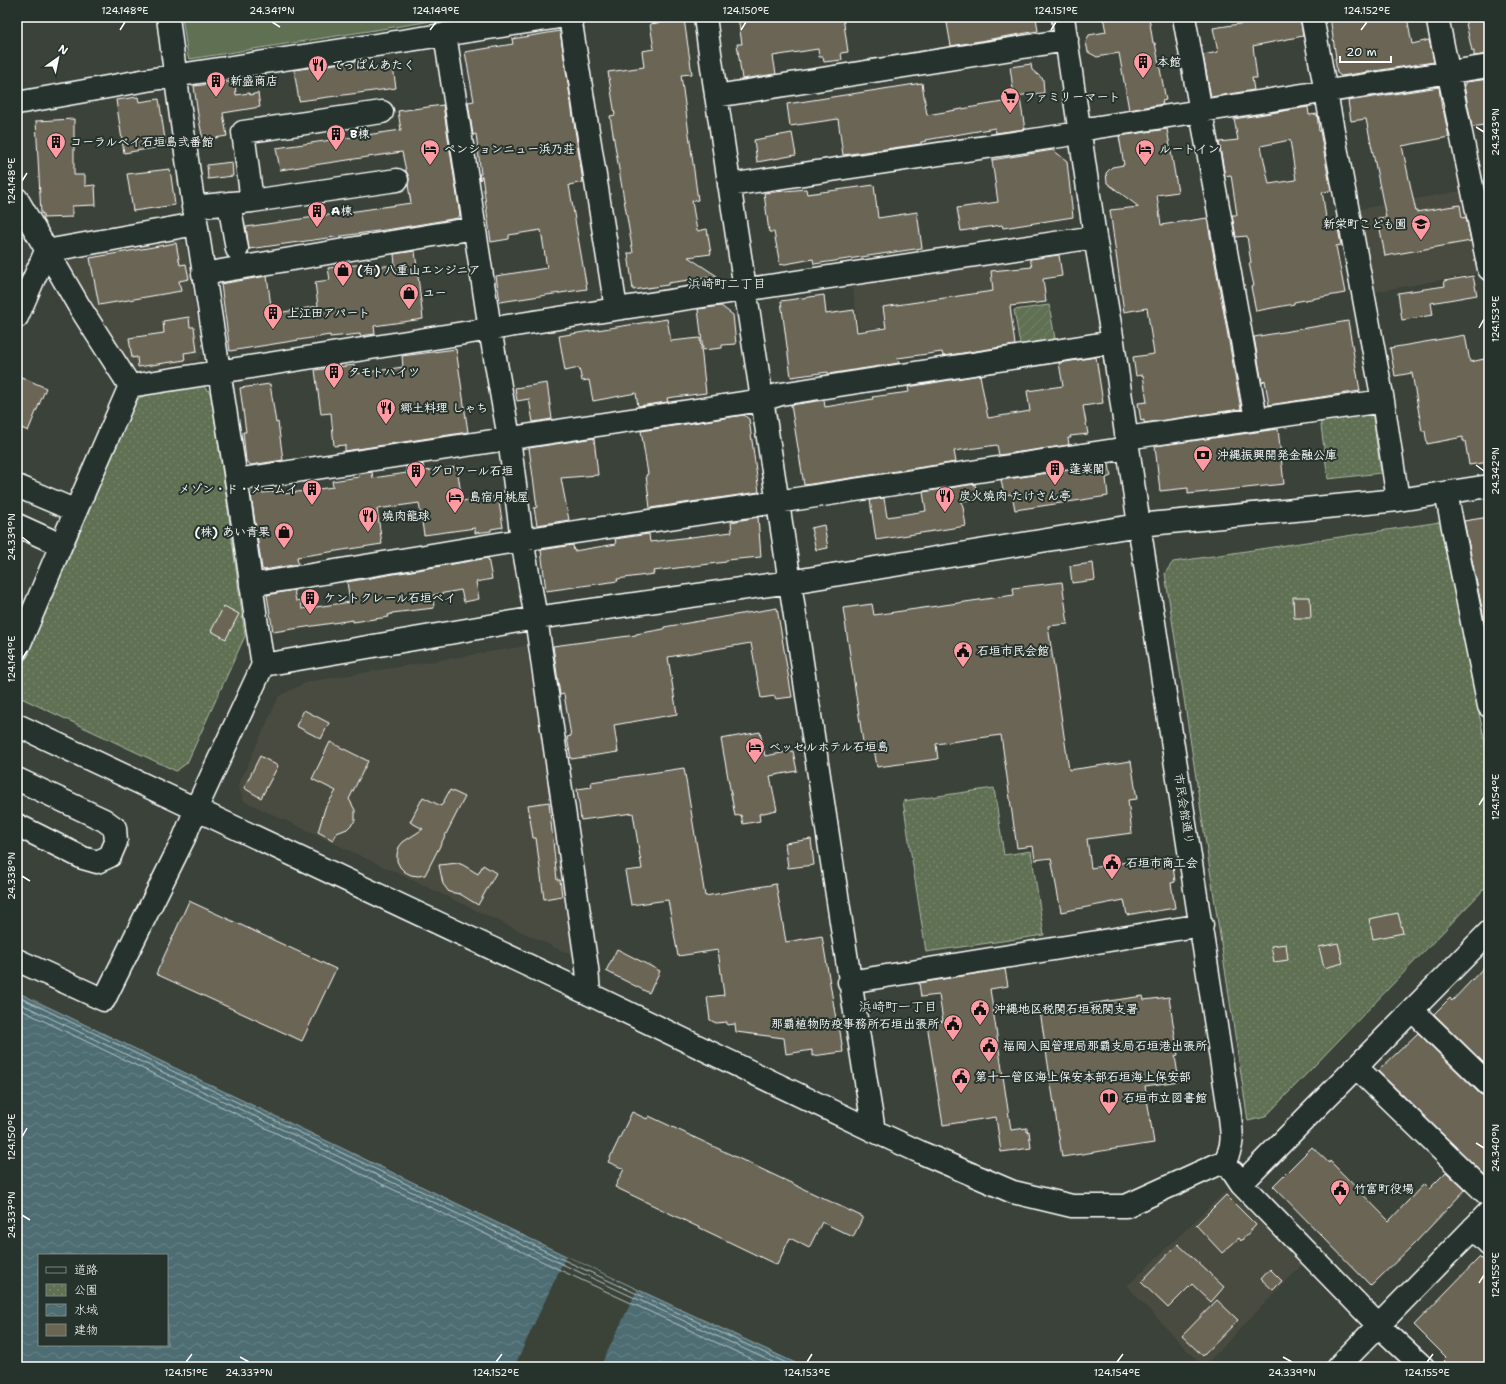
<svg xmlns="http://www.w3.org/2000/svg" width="1506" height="1384" viewBox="0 0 1506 1384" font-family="'Shantell Sans','Klee One',sans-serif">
<defs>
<pattern id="park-dots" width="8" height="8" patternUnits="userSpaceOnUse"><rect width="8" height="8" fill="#5f7053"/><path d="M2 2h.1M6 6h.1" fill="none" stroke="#77856d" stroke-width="1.8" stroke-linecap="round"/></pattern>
<pattern id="garden-furrows" width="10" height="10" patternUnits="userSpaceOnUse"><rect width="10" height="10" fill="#5f7053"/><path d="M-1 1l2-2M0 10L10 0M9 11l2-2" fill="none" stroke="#77856d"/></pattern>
<pattern id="water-waves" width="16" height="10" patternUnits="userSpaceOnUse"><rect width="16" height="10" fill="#4d6d73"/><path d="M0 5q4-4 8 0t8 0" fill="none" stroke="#688388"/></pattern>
</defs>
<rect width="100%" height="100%" fill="#3b4239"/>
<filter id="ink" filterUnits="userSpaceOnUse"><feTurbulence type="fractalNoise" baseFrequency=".025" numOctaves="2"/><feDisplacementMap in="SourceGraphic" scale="8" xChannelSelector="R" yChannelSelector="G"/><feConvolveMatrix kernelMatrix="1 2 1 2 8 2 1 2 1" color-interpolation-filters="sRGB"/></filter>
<g filter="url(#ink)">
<path fill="#494c41" d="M1467 190 1483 272 1375 292 1359 209Z
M176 238 185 243 202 354 197 360 139 370 130 365 67 264 73 252Z
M1003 261 1011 307 859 330 852 284Z
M526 646 577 953 571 955 244 801 238 786 279 696 307 682Z
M1227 1190 1302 1265 1203 1367 1127 1286Z"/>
<path fill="#5f7053" stroke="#afb8a9" d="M182 17H458L190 59 188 57Z"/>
<path fill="url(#park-dots)" stroke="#afb8a9" d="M202 385 211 394 225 488 245 636 187 763 176 771 17 696V677L87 516 113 449 129 413 138 399 148 393Z
M1372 411 1381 473 1328 479 1320 418Z
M1440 522 1489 762V884L1265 1117 1248 1121 1165 573 1173 562Z
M994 788 1004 855 1031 851 1044 935 926 952 903 801Z"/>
<path fill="url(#garden-furrows)" stroke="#afb8a9" d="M1049 305 1056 344 1021 350 1014 310Z"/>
<path fill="url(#water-waves)" stroke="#94a7ab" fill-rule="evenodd" d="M17 992 566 1256 804 1367H17ZM39 1255H167V1345H39Z"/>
<path fill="#3b4239" d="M566 1256 637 1290 600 1367H514Z"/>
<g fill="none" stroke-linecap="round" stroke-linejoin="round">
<path stroke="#b8c5c7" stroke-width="1" d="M17 996 564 1260 795 1367
M17 1002 562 1264 783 1367
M17 1008 560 1270 769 1367"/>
</g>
<path fill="#6b6554" stroke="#fff" fill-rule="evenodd" d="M738 17H843L848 52 841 53 842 60 824 62 823 57H819L818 49 773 56 776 74 742 79 737 44H742Z
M946 17H1036L1038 31 951 46Z
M1103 17H1149L1153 43H1155L1166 100 1162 101 1163 104 1129 110 1119 53 1097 57 1088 52 1086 42 1089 35 1106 32Z
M1285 17H1300L1303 36 1253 46 1257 78H1252L1254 90 1211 97 1203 55 1218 52 1213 28Z
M1330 17H1407L1412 44 1429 40 1434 62 1341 76 1337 73 1335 58H1336Z
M1475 17H1489V54L1474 56V51H1472L1465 19Z
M684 19 692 74 681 75 698 200 692 201 697 231 707 229 711 254 688 257 717 276 668 283V285L633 290 628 253H633L610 116 615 115 608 72 644 67 642 51 654 49 650 24Z
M560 31 583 182 569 185 587 289 500 302 496 276 547 268 541 230 509 235V239L491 242 482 176 480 180 479 174H481L476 134 473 135 468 102 474 101 465 52 513 44 512 39Z
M361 60 363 71 393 67 396 88 299 101 294 70Z
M1031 64 1032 70 1043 79 1044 93 1014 96 1010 67Z
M1489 79V124L1472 127 1464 85 1466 82Z
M235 81 236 95 249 93 250 95 258 93 260 107 223 113 227 136 203 140 198 115 194 86Z
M922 83 927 115 1020 99 1025 129 996 133 995 128 926 140 927 141 921 142V144L843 155 838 119 790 126 787 104Z
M1439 87 1442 109 1443 108 1449 137 1402 146 1416 212 1460 205 1462 218 1466 217 1471 241 1385 256 1378 218 1386 217 1366 119 1351 121 1348 101Z
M138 97 139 102 159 99 166 146 124 153 116 100Z
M443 105 460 215 458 218 392 229 249 249 246 227 411 203 408 185 409 178 406 171 402 152 280 170 276 148 401 130 398 111Z
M1308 107 1309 115 1317 114 1319 131H1320L1331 191 1322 192 1323 197 1327 225 1337 223 1341 245 1336 246 1345 293 1294 302V304L1256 311 1251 287 1254 286 1249 263H1251L1247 236 1236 237 1232 215H1237L1231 175 1225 176 1219 142 1238 140 1234 119ZM1290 140 1296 180 1269 184 1261 146Z
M74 119V175H85V186L95 185 96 205 72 206V217L43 218V213L41 214 36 121Z
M1167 129 1178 192 1157 195 1161 225 1207 218 1241 409 1144 423V420L1141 421 1138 403 1147 402 1143 375 1136 376 1133 357 1154 354 1147 308 1124 312 1110 210 1139 207 1107 183 1106 173 1112 167 1124 165 1119 136Z
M792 133 796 155 757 162 754 140Z
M1053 150 1067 161 1073 217 1003 228 1002 225 961 231 957 208 998 202 992 160Z
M232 162 233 176 208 179 207 165Z
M170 169 175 205 133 211 127 174Z
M874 185 878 218 917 212 922 248 814 264 813 259 780 265 774 232H769L764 193 806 189 807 194Z
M176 243 180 265 186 264 189 279 179 281 181 291 99 305 90 258Z
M415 251 423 319 374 326 375 334 360 336V334L330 337V335L230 351 221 284 267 276 272 314 318 306 315 282 330 280 328 268 364 264 365 268 395 265 394 254Z
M1059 255 1062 276 1043 279 1046 302 1010 306 1015 345 943 356 942 352 898 358 899 363 828 374V372L791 377 781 301 824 295 826 314 854 310 857 332 886 328 883 307 993 291 991 271 1032 267 1030 259Z
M1473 276 1477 295 1431 303 1433 315 1402 320 1398 293 1445 286 1444 281Z
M721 306 733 315 736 344 722 345V348L703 350 698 309Z
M189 317 190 327H194L197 351 184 353 185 360 138 367 137 357 132 358 129 338 164 333 163 321Z
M667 319 671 341 700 338 706 393 667 398 668 402 638 406 636 393 593 401 589 380 582 381 579 368 565 371 559 336Z
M1348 321 1360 391 1269 405 1265 380 1262 383 1254 337Z
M1465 335 1470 362 1489 358V462L1469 465 1465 441H1463V437L1427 444 1425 431H1422L1412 373 1395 376 1390 348Z
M456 349 468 432 345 451V445L334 446 331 413 321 414 315 370 354 365 355 374 403 367 402 356Z
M1096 357 1103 403 1083 406 1088 434 1070 436 1071 438H1068L1069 445 999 455 997 445 954 451 956 462 804 485 791 405 824 400 825 407 873 399 872 397 909 392 908 387 980 375 988 418 1030 411 1027 391 1063 386 1059 363Z
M17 375 46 388 28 431 17 426Z
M547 383 552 419 533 422 529 399 517 401 515 388Z
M270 384 276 423 278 422 283 460 251 465 246 461 243 432H246L240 388Z
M744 415 749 419 759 492 650 508 646 475 648 474 641 431Z
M1278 429 1284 484 1188 494V488L1160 491 1155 446Z
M594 438 598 475 561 478 569 520 537 525 534 508 537 507 529 448Z
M423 464 424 471 457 467 462 501 498 496 503 527 491 529V531L475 533V528L424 535 419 503 377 509 382 544 297 557 298 564 264 570 263 569H262L251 495 282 490 283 494 333 487 332 481 359 477V474L372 472 373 478 407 473 406 467Z
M1109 464 1111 476 1106 478 1108 496 1015 510 1012 494 1004 495 1001 480Z
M975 484 977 499 962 501 966 526 876 540 870 500 884 498 887 517 926 511 923 492Z
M758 517 761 557 726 560V562L653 571 654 574 617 579 618 581 546 591 541 550 573 545 574 551 616 544 615 539 649 534 650 542 732 532 731 522Z
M1489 517V643L1464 521Z
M824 525 828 548 816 550 811 528Z
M488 558 492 579 476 582 479 599 464 602 461 590 433 595 434 608 392 613V614L388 615 389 617 353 622V620L273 632 267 595 294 590 296 601 301 600 302 609 350 602 347 582Z
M1093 563 1095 580 1072 583 1070 566Z
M1062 582 1068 624 1048 626 1069 770 1131 761 1137 799 1128 800 1132 833 1087 839 1091 868 1139 860 1140 866 1165 862 1166 866 1173 865 1175 882 1171 883 1175 908 1150 912 1149 911 1127 915 1124 900 1061 912 1051 858 1035 860 1033 846 1017 848 1001 735 936 744 938 759 877 767 874 748 864 749 843 608 872 604 874 615 1014 595 1013 588Z
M1293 597H1310L1311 618H1294Z
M224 606 239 614 226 639 211 631Z
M777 608 792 697 775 699V696L761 698 751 643 668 657 677 714 614 725 618 752 571 759 567 737 571 736 564 694 560 695 553 646 636 635V634L664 629V627Z
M304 710 329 723 321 739 296 726Z
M760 732 765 756 793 751 797 771 770 776 777 810 759 814 760 821 743 824 741 815 735 816 721 739Z
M330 742 368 761 349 799 355 810V821L347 829 337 833 333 840 318 832 325 808 336 791 312 779Z
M260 756 278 766 261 798 244 788Z
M684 768 705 896 776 884 786 942 822 936 836 1019 838 1018 843 1052 812 1056V1050L786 1054 784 1038 736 1032 735 1024 727 1025V1022L716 1023 710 1020 707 997 724 995 718 950 678 956 668 900 631 905 625 871 642 869 633 813 581 820 577 789 592 787 591 782Z
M450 790 465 797 425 875 418 876 411 875 405 872 400 867 397 861V854L399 847 403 842 423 829 410 822 423 797 441 806Z
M549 802 557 880H560L562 896 544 899 536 838H533L528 805Z
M811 839 814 865 788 868 785 843Z
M458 863 463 865 478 874 483 865 496 873 478 905 460 894 449 892 443 884 439 865Z
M189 901 336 969 302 1041 156 974Z
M1398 913 1403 933 1373 939 1369 919Z
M1338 943 1343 963 1324 968 1319 947Z
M1286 944 1288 960 1274 962 1271 946Z
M617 949 660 971 649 993 606 971Z
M1489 962V1068L1434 1014 1450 998 1452 1001Z
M1005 969 1008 986 990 989 1011 1130 1027 1128V1132L1029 1131 1031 1148 1001 1152 996 1117 943 1125 927 1024 943 1021 939 995 921 997 919 983Z
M1143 996 1144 1000 1169 997 1178 1055 1175 1056 1179 1081 1145 1086 1154 1143 1062 1157 1040 1011Z
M1418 1033 1480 1094 1489 1097V1179L1378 1071Z
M632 1112 647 1119 649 1116 863 1217 853 1237 822 1222 809 1248 790 1238 777 1265 615 1187 624 1169 608 1162Z
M1312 1147 1329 1163 1330 1161 1389 1221 1424 1184 1429 1189 1446 1172 1465 1190 1415 1243 1371 1286 1273 1186Z
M1226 1195 1256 1225 1241 1241 1239 1238 1222 1253 1196 1225Z
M1178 1244 1224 1287 1211 1302 1192 1284 1168 1308 1141 1282Z
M1480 1257 1489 1266V1367H1451L1444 1361 1447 1358 1414 1325Z
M1270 1269 1282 1281 1273 1290 1261 1279Z
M1217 1300 1238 1320 1203 1356 1182 1336Z"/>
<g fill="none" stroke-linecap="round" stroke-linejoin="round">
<defs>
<path id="minor" d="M168 17C187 172 212 325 236 479 246 541 253 603 263 665
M570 17 616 309
M705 17C731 206 762 394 790 583 818 766 844 949 874 1131
M1184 17 1256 419
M1312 17 1383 401 1398 500
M1437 17 1489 269
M445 34 490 329 509 438 522 540 536 618 587 968 589 994
M716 96 1067 40
M17 103 147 80 560 17
M729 185 1067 135 1092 128 1489 66
M17 199 79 306 130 386
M252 201 397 180
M229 203 237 249
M193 207 252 201 243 132 382 112
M203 274 475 228
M17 317 46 251 196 224
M130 386 616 309 1095 237
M1126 438 1383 401
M236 480 762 400 781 394 1113 342
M17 486 76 511
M1446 493 1489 706
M17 525 61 545
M251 585 522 540 777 502 1128 448
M17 650 61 545 130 386
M17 725 589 994 874 1131 922 1153 1013 1192 1072 1206H1126L1225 1161C1234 1144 1232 1135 1230 1117L1139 525 1113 342 1095 237 1063 17
M17 779 104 820 115 828 116 842 110 856 97 862 83 858 17 825
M17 960 104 1000 184 838 196 809 263 665 536 618 790 582 1139 525 1398 500 1489 486
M849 982 1202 925
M1412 1010 1489 1085
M1356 1067 1489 1196
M1233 1172 1241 1184 1378 1325 1423 1367
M1241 1184 1489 932
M1473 1228 1489 1244
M1338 1367 1489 1212"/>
</defs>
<use href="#minor" stroke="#fff" stroke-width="25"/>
<use href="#minor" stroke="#26332d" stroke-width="22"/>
</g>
</g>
<path fill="none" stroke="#fff" stroke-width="1.5" d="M272 22 280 27M120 30 125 22M430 30 436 22M741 30 746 22M1051 30 1056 22M1361 30 1367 22M1476 127 1484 132M22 181 27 173M1479 328 1484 319M1476 465 1484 471M22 537 30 543M22 659 27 651M1479 805 1484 797M22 876 30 881M22 1137 27 1128M1476 1143 1484 1148M22 1215 30 1220M1479 1283 1484 1275M240 1357 249 1362M1283 1357 1292 1362M186 1362 192 1354M496 1362 502 1354M807 1362 812 1354M1117 1362 1123 1354M1427 1362 1433 1354"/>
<defs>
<symbol id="building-pin" viewBox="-11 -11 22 30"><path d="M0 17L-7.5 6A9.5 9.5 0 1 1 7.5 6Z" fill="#ff9aa2" stroke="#26332d"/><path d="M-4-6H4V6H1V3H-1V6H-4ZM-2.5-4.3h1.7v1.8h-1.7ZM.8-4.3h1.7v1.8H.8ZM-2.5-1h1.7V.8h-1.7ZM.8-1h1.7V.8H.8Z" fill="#111"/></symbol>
<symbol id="restaurant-pin" viewBox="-11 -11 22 30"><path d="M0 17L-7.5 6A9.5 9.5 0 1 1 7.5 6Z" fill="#ff9aa2" stroke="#26332d"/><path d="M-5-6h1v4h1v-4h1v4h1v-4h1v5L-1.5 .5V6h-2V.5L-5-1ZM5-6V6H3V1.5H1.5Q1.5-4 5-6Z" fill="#111"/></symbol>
<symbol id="supermarket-pin" viewBox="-11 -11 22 30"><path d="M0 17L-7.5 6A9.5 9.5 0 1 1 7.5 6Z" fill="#ff9aa2" stroke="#26332d"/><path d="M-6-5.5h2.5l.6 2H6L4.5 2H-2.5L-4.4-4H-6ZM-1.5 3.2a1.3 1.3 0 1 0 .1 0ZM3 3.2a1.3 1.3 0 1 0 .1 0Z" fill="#111"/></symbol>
<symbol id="hotel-pin" viewBox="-11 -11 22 30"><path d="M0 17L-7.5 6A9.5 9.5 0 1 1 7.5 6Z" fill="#ff9aa2" stroke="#26332d"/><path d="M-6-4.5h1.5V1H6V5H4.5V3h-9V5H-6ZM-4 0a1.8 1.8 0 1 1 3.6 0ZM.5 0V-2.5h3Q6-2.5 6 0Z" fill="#111"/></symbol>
<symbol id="school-pin" viewBox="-11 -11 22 30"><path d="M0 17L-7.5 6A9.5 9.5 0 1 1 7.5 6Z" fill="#ff9aa2" stroke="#26332d"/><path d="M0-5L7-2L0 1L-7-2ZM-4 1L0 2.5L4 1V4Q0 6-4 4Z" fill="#111"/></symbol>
<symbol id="shop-pin" viewBox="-11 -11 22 30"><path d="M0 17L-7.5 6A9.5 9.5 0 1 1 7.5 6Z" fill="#ff9aa2" stroke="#26332d"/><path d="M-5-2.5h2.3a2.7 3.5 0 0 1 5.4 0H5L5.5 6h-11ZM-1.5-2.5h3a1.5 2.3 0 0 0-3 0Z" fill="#111"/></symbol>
<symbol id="bank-pin" viewBox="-11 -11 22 30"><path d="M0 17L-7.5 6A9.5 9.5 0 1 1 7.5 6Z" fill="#ff9aa2" stroke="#26332d"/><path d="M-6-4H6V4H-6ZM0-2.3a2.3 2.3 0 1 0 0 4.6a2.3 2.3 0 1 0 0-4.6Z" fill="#111"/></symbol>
<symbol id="civic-pin" viewBox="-11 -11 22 30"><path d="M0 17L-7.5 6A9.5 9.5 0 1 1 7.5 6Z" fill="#ff9aa2" stroke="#26332d"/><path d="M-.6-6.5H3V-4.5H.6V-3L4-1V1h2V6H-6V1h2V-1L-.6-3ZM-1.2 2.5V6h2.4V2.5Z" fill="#111"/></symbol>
<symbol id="library-pin" viewBox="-11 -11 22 30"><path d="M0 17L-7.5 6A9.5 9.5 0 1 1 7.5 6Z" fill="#ff9aa2" stroke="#26332d"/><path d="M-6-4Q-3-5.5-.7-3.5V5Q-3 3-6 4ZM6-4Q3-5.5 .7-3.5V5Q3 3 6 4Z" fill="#111"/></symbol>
</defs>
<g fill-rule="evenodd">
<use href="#building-pin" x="1132" y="51" width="22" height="30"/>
<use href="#restaurant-pin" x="307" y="54" width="22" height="30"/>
<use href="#building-pin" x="205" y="70" width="22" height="30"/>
<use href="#supermarket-pin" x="999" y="86" width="22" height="30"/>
<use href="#building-pin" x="325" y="123" width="22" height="30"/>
<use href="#building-pin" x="45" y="131" width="22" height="30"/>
<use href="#hotel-pin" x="419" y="138" width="22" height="30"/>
<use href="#hotel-pin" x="1134" y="138" width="22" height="30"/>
<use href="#building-pin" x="306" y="200" width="22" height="30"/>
<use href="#school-pin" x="1410" y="213" width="22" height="30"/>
<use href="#shop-pin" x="332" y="259" width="22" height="30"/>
<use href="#shop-pin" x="398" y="282" width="22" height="30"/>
<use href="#building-pin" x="262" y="302" width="22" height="30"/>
<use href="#building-pin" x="323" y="361" width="22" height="30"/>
<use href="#restaurant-pin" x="375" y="397" width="22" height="30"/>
<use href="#bank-pin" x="1192" y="444" width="22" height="30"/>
<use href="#building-pin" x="1044" y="458" width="22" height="30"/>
<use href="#building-pin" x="405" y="460" width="22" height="30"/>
<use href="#building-pin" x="301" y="478" width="22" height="30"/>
<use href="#restaurant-pin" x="934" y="485" width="22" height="30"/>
<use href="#hotel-pin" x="444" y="486" width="22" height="30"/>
<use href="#restaurant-pin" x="357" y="505" width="22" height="30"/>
<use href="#shop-pin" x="273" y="521" width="22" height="30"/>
<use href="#building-pin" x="299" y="587" width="22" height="30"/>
<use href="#civic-pin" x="952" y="640" width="22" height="30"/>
<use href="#hotel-pin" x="744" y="736" width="22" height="30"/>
<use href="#civic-pin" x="1101" y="852" width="22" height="30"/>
<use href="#civic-pin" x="969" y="998" width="22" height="30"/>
<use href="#civic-pin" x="942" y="1013" width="22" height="30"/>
<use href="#civic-pin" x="978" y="1035" width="22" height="30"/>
<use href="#civic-pin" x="950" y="1066" width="22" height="30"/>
<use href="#library-pin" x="1098" y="1087" width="22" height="30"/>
<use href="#civic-pin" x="1329" y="1178" width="22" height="30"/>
</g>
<g text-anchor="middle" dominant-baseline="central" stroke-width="4" stroke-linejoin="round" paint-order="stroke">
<g font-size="12" font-weight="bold" fill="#fff" stroke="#26332d" text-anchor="start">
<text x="1157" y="62">本館</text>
<text x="332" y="65">てっぱんあたく</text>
<text x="230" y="81">新盛商店</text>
<text x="1024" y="97">ファミリーマート</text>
<text x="350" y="134">B棟</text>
<text x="70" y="142">コーラルベイ石垣島弐番館</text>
<text x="444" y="149">ペンションニュー浜乃荘</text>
<text x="1159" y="149">ルートイン</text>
<text x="331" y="211">A棟</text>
<text x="1407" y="224" text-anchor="end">新栄町こども園</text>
<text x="357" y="270">(有) 八重山エンジニア</text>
<text x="423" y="293">ユー</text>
<text x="287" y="313">上江田アパート</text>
<text x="348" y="372">タモトハイツ</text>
<text x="400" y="408">郷土料理 しゃち</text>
<text x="1217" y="455">沖縄振興開発金融公庫</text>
<text x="1069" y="469">蓬莱閣</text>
<text x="430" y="471">グロワール石垣</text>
<text x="298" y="489" text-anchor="end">メゾン・ド・メームイ</text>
<text x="959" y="496">炭火燒肉 たけさん亭</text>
<text x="469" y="497">島宿月桃屋</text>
<text x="382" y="516">燒肉龍球</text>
<text x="270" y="532" text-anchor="end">(株) あい青果</text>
<text x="324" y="598">ケントクレール石垣ベイ</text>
<text x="977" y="651">石垣市民会館</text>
<text x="769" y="747">ベッセルホテル石垣島</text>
<text x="1126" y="863">石垣市商工会</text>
<text x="994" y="1009">沖縄地区税関石垣税関支署</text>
<text x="939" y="1024" text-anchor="end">那覇植物防疫事務所石垣出張所</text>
<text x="1003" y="1046">福岡入国管理局那覇支局石垣港出張所</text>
<text x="975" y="1077">第十一管区海上保安本部石垣海上保安部</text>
<text x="1123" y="1098">石垣市立図書館</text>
<text x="1354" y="1189">竹富町役場</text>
</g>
<g font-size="12" fill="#fff" stroke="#26332d">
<text transform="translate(1184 809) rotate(81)">市民会館通り</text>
</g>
<g font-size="13" fill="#fff" stroke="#26332d">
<text x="727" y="283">浜崎町二丁目</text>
<text x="898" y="1006">浜崎町一丁目</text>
</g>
</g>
<rect width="1506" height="1384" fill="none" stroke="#26332d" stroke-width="44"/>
<rect x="38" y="1254" width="130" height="92" fill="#26332d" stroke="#7d8581"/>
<rect x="46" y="1267" width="20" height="6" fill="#26332d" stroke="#7d8581"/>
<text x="74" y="1274" font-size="12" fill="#ffffff">道路</text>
<rect x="46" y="1284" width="20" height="12" fill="url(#park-dots)" stroke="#7d8581"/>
<text x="74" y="1294" font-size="12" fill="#ffffff">公園</text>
<rect x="46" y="1304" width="20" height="12" fill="url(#water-waves)" stroke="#7d8581"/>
<text x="74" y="1314" font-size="12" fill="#ffffff">水域</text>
<rect x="46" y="1324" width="20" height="12" fill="#6b6554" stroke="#7d8581"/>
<text x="74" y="1334" font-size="12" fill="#ffffff">建物</text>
<g transform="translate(58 58) rotate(33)" stroke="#26332d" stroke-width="3" paint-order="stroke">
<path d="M0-3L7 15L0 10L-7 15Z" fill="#ffffff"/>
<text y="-6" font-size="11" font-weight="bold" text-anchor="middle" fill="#ffffff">N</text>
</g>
<path d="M1340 56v6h51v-6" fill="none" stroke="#ffffff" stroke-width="2"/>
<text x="1346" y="56" font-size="12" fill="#ffffff" stroke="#26332d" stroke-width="3" paint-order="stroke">20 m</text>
<rect x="22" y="22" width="1462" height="1340" fill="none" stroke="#fff" stroke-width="1.5"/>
<g font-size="10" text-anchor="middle" fill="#fff">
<text x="125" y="14">124.148°E</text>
<text x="272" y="14">24.341°N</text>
<text x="436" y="14">124.149°E</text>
<text x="746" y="14">124.150°E</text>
<text x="1056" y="14">124.151°E</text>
<text x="1367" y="14">124.152°E</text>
<text transform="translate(1495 132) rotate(-90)" y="4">24.343°N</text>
<text transform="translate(11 181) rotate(-90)" y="4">124.148°E</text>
<text transform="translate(1495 319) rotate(-90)" y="4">124.153°E</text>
<text transform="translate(1495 471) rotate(-90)" y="4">24.342°N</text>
<text transform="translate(11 537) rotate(-90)" y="4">24.339°N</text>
<text transform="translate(11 659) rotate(-90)" y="4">124.149°E</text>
<text transform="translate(1495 797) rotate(-90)" y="4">124.154°E</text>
<text transform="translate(11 876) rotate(-90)" y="4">24.338°N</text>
<text transform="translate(11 1137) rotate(-90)" y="4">124.150°E</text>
<text transform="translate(1495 1148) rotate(-90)" y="4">24.340°N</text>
<text transform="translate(11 1215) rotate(-90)" y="4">24.337°N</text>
<text transform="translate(1495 1275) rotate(-90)" y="4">124.155°E</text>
<text x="186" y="1376">124.151°E</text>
<text x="249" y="1376">24.337°N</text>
<text x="496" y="1376">124.152°E</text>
<text x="807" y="1376">124.153°E</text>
<text x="1117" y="1376">124.154°E</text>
<text x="1292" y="1376">24.339°N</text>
<text x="1427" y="1376">124.155°E</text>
</g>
</svg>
